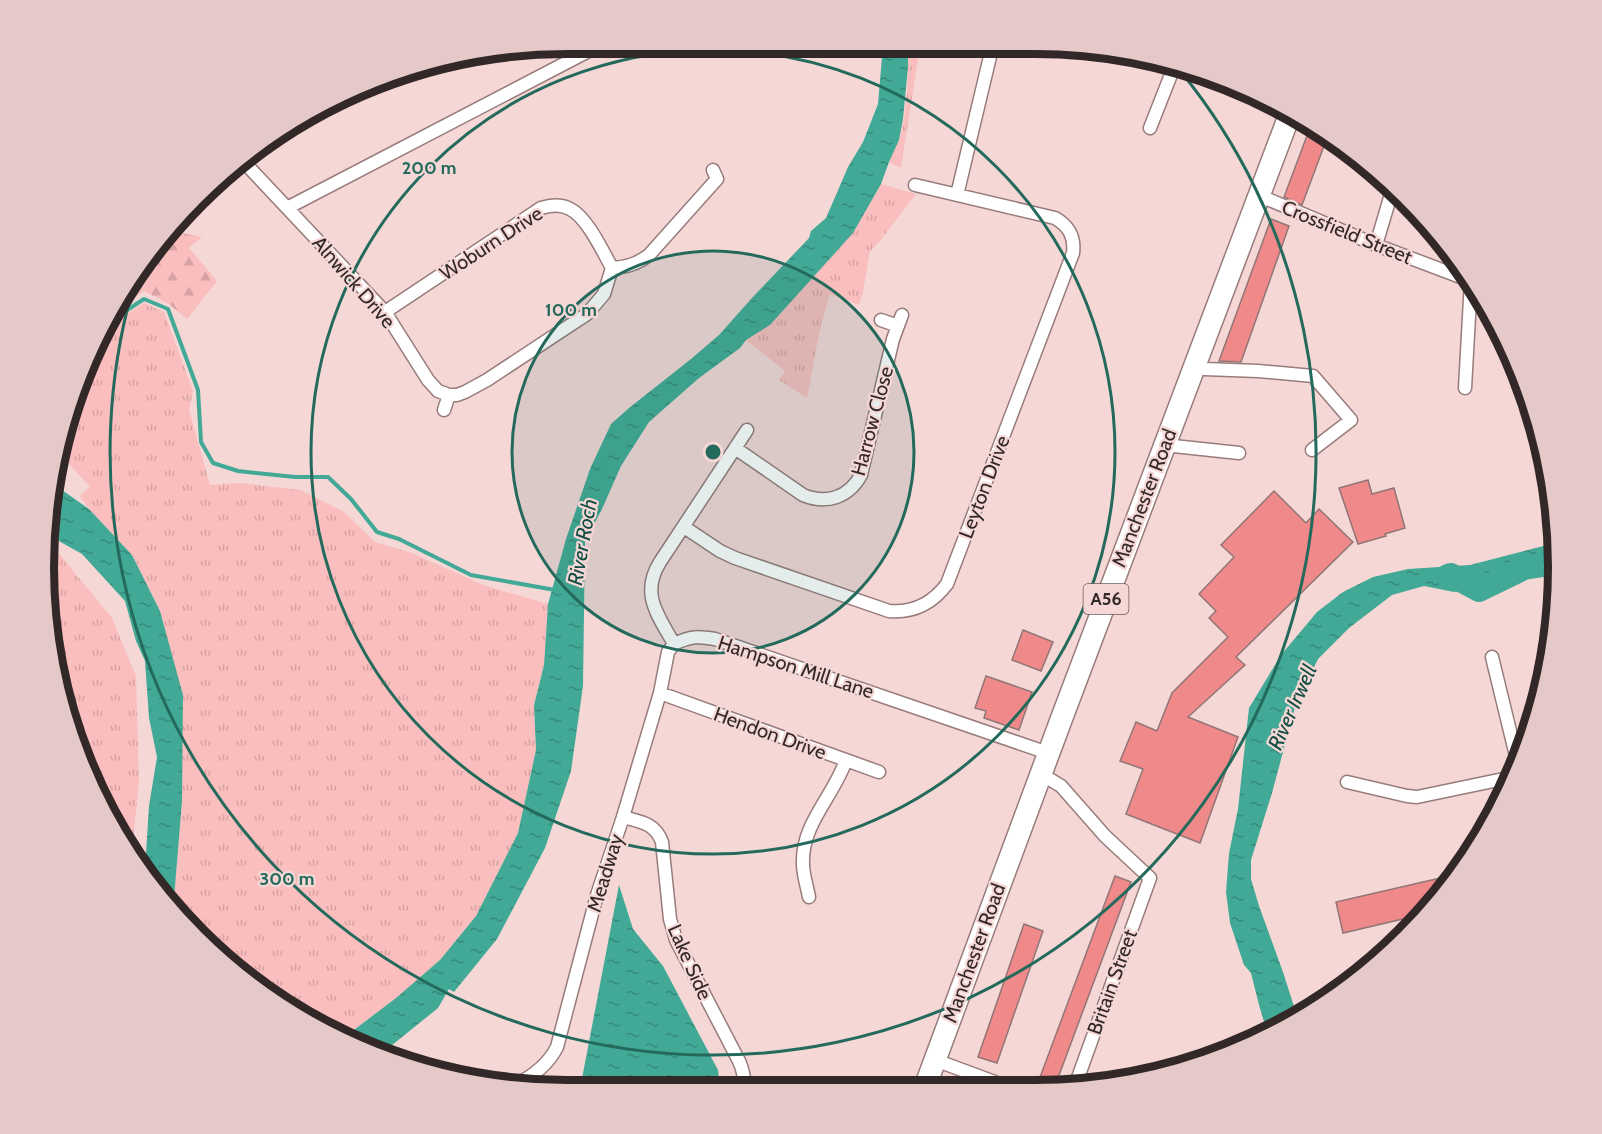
<svg xmlns="http://www.w3.org/2000/svg" width="1602" height="1134" viewBox="0 0 1602 1134" font-family="Cabin,sans-serif">
<defs>
<pattern id="grass-tufts" width="24" height="20" patternUnits="userSpaceOnUse" patternTransform="scale(1.5)"><rect width="24" height="20" fill="#f9bebd"/><path d="M3 7l-1-3M5 7V3M7 7l1-3M15 17l-1-3M17 17v-4M19 17l1-3" fill="none" stroke="#d6a3a2"/></pattern>
<pattern id="forest-firs" width="22" height="20" patternUnits="userSpaceOnUse" patternTransform="scale(1.5)"><rect width="22" height="20" fill="#f9bebd"/><path d="M5 1l3.5 6h-7zM16 11l3.5 6h-7z" fill="#d6a3a2"/></pattern>
<pattern id="water-ripples" width="26" height="14" patternUnits="userSpaceOnUse" patternTransform="scale(1.5)"><rect width="26" height="14" fill="#41a995"/><path d="M2 4q2-2 4 0t4 0M15 11q2-2 4 0t4 0" fill="none" stroke="#378a7a"/></pattern>
</defs>
<rect width="100%" height="100%" fill="#f5d7d6"/>
<path fill="url(#grass-tufts)" d="M908 44H919V52L901 168 889 162C892 154 896 147 899 140 908 112 908 72 908 44Z
M881 184 916 194 880 241 870 251 863 292 859 305 830 294 821 324 807 398 779 380 785 371 746 340 770 325 852 233Z
M144 303 164 312 193 391 189 410 210 485 240 483 300 490 343 511 375 542 412 553 483 585 548 604 544 665 534 705 536 750 518 833 476 916 440 960 396 998 342 1039 336 1037 249 983 173 911 182 801 160 611 132 555 89 509 80 496 90 487 60 454 83 366 109 325Z
M48 546 56 550 112 618 136 676 139 781 132 851 97 798 48 636Z"/>
<path fill="url(#forest-firs)" d="M179 217 181 219 170 231 202 237 189 248 217 281 187 319 169 304 144 291 120 308 173 222Z"/>
<path fill="url(#water-ripples)" d="M883 44H908V67L903 119 899 140 889 162 881 184 853 233 770 325 746 340 740 348 699 378 649 422 621 466 602 509 585 541 583 686 571 771 545 848 497 939 454 992 449 989 438 1008 381 1054 342 1039 396 998 440 960 476 916 518 833 536 750 534 705 544 665 548 604 566 539 590 469 611 424 629 408 691 359 719 335 752 298 809 238 811 231 826 218 848 167 863 142 878 104 882 57 887 51Z
M52 483 89 509 132 555 160 611 183 695 182 801 173 911 145 870 149 806 157 757 149 718 145 661 136 641 125 601 82 554 48 535V498Z
M1555 543 1556 571 1454 592 1424 586 1392 595 1349 628 1318 659 1295 707 1272 793 1251 860V879L1259 906 1283 972 1297 1016 1268 1035 1259 1005 1251 973 1244 965 1230 923 1226 892 1229 853 1238 809 1249 708 1281 655 1317 612 1343 592 1373 577 1408 569 1470 565Z
M619 885 633 929 663 966 718 1070 720 1088 580 1089Z"/>
<g fill="none" stroke-linecap="round" stroke-linejoin="round">
<path stroke="#41a995" stroke-width="4" d="M112 320 144 299 168 309 198 390 201 442 213 463 238 471 295 477H328L351 499 377 532 399 539 471 575 555 590"/>
<path stroke="#41a995" stroke-width="24" d="M1448 576 1451 575 1479 590 1524 568 1556 563"/>
</g>
<path fill="#ef898a" stroke="#917675" stroke-width="1.5" d="M1311 125 1327 138 1302 205 1284 197Z
M1271 219 1289 226 1241 362 1219 361Z
M1368 480 1372 494 1394 488 1405 528 1385 534 1386 536 1358 544 1339 488Z
M1274 491 1306 523 1319 509 1353 542 1236 657 1245 665 1188 717 1238 737 1200 843 1126 814 1143 769 1120 761 1136 722 1157 731 1172 693 1228 637 1209 618 1216 611 1199 594 1234 557 1221 545Z
M1023 630 1053 642 1041 671 1012 660Z
M986 676 1032 692 1019 730 984 718 986 711 975 708Z
M1458 874 1451 885 1424 914 1343 933 1336 902Z
M1115 876 1131 882 1055 1086 1039 1080Z
M1024 924 1043 931 997 1063 978 1057Z"/>
<g fill="none" stroke-linecap="round" stroke-linejoin="round">
<defs>
<path id="street" d="M1150 128 1174 67
M243 161 385 312 428 380 438 391 449 395H457L465 392 487 380 587 314 604 294 612 268C603 252 587 217 570 209 561 204 551 205 541 208L385 312
M957 195 993 44
M1258 195 1376 245 1471 281
M287 208 602 44
M1376 245 1392 191
M612 268C627 267 637 264 649 255L717 179 713 170
M881 320 898 326
M1194 365 1204 369 1258 371 1313 376 1351 420 1312 450
M1465 388 1471 281
M444 410 449 395
M1164 445 1239 453
M735 448 803 495C827 505 849 497 861 475L893 339 902 315
M684 527 720 551 735 558 889 611C913 613 932 604 947 584L1073 253C1075 237 1069 226 1055 218L915 185
M674 644C691 636 698 636 715 639L1048 753
M674 644C658 615 640 594 660 562L747 430
M1492 657 1518 764
M660 693 879 772
M1041 774 1061 786 1105 836 1150 878 1075 1086
M1347 782 1407 796 1417 797 1513 777
M623 817C641 822 655 823 662 842L670 919 676 940 739 1061C743 1070 745 1078 744 1088
M809 897C807 886 803 875 803 864 801 824 834 796 846 760
M935 1060 1008 1087
M513 1086C532 1077 548 1065 557 1047L597 895 623 817 660 693 668 652 674 644"/>
<path id="highway" d="M925 1087 1061 720 1291 111"/>
</defs>
<use href="#street" stroke="#977c7b" stroke-width="15"/>
<use href="#highway" stroke="#977c7b" stroke-width="24"/>
<use href="#street" stroke="#fff" stroke-width="12"/>
<use href="#highway" stroke="#fff" stroke-width="21"/>
</g>
<circle cx="713" cy="452" r="201" fill="#246a5c" fill-opacity=".12"/>
<g fill="none" stroke="#246a5c" stroke-width="3">
<circle cx="713" cy="452" r="201"/>
<circle cx="713" cy="452" r="402"/>
<path d="M1182 73A603 603 0 1 1 132 291"/>
</g>
<g text-anchor="middle" dominant-baseline="central" stroke-width="4.5" stroke-linejoin="round" paint-order="stroke">
<rect fill="#f5d7d6" stroke="#6d5c5c" stroke-width="1.5" x="1083.5" y="584" width="45" height="30" rx="4.5"/>
<g font-size="18" font-weight="bold" fill="#332828">
<text x="1106" y="599">A56</text>
</g>
<g font-size="20" fill="#332828" stroke="#f5d7d6">
<text transform="translate(1347 232) rotate(22)">Crossfield Street</text>
<text transform="translate(491 243) rotate(-33)">Woburn Drive</text>
<text transform="translate(354 282) rotate(49)">Alnwick Drive</text>
<text transform="translate(872 421) rotate(-75)">Harrow Close</text>
<text transform="translate(984 487) rotate(-69)">Leyton Drive</text>
<text transform="translate(1144 498) rotate(-69)">Manchester Road</text>
<text transform="translate(796 667) rotate(18)">Hampson Mill Lane</text>
<text transform="translate(770 733) rotate(20)">Hendon Drive</text>
<text transform="translate(605 873) rotate(-73)">Meadway</text>
<text transform="translate(974 953) rotate(-70)">Manchester Road</text>
<text transform="translate(690 962) rotate(66)">Lake Side</text>
<text transform="translate(1112 982) rotate(-70)">Britain Street</text>
</g>
<g font-size="21" font-style="italic" fill="#114d42" stroke="#f5d7d6">
<text transform="translate(582 542) rotate(-80)">River Roch</text>
<text transform="translate(1292 707) rotate(-66)">River Irwell</text>
</g>
</g>
<path d="M0 0H1602V1134H0ZM567 54H1035A513 513 0 0 1 1548 567V567A513 513 0 0 1 1035 1080H567A513 513 0 0 1 54 567V567A513 513 0 0 1 567 54Z" fill="#e5c9c8" fill-rule="evenodd"/>
<path fill="none" stroke="#332828" stroke-width="8" d="M567 54H1035A513 513 0 0 1 1548 567V567A513 513 0 0 1 1035 1080H567A513 513 0 0 1 54 567V567A513 513 0 0 1 567 54Z"/>
<circle cx="713" cy="452" r="9" fill="#246a5c" stroke="#f5d7d6" stroke-width="3"/>
<g font-size="18" text-anchor="middle" font-weight="bold" fill="#246a5c" stroke="#f5d7d6" stroke-width="4.5" stroke-linejoin="round" paint-order="stroke">
<text x="429" y="174">200 m</text>
<text x="571" y="316">100 m</text>
<text x="287" y="885">300 m</text>
</g>
</svg>
